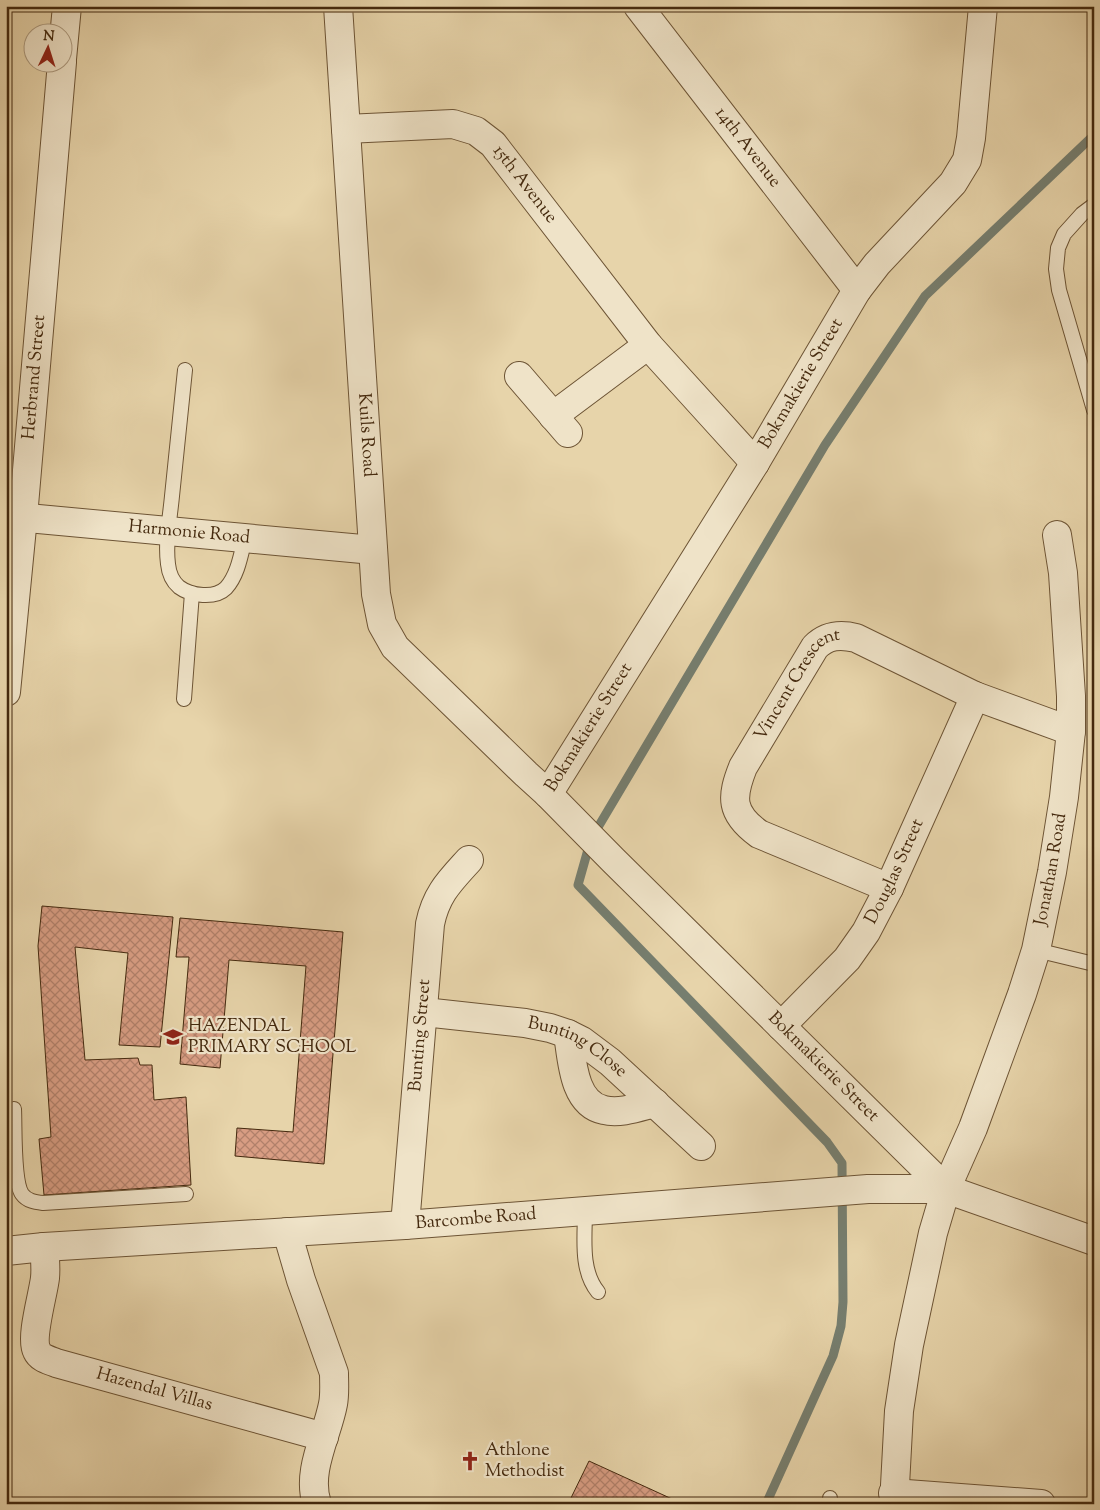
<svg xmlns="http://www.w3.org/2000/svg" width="1100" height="1510" viewBox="0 0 1100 1510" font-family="'Sorts Mill Goudy',serif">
<defs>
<pattern id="building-cross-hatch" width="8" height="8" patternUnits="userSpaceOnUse" patternTransform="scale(1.25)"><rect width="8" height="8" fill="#d89d83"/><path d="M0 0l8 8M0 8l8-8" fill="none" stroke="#b1806a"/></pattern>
</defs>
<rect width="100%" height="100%" fill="#e7d4aa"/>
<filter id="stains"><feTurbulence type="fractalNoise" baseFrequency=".004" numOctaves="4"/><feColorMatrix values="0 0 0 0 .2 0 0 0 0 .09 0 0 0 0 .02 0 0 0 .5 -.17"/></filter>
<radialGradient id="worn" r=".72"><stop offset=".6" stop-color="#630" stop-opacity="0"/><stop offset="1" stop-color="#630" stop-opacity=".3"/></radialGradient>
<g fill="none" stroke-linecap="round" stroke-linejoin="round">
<path stroke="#767e6f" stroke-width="9" d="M766 1504 833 1356 841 1326 843 1302 842 1163 827 1142 578 885 591 839 825 445 925 296 1094 135"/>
</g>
<path fill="url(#building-cross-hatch)" stroke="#44290e" d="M42 906 173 917 160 1047 119 1045 128 953 75 947 85 1060 138 1058 140 1065H152L154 1100 186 1097 191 1185 44 1195 39 1139 51 1137 38 946Z
M180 918 343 932 324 1164 235 1156 237 1128 293 1132 306 966 229 960 220 1068 180 1064 189 957H176Z
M589 1461 683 1504H573L569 1502Z"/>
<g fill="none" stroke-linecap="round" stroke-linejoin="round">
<defs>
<path id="lane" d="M1094 205 1082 214 1064 234 1058 248 1056 269 1059 290 1094 410
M185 370C181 412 176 454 172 496 170 518 165 542 168 564 169 574 172 581 179 587 191 596 215 599 226 588 238 575 241 554 245 538
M184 699 192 593
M1036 950 1094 964
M14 1109C15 1127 13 1181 22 1194 27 1201 35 1202 43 1203L186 1194
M585 1210C585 1237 580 1270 598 1292
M830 1504V1498"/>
<g id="street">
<path id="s1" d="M338 6 376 594 382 624 395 647 526 774 548 794 613 860 946 1189"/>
<path id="s2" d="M638 6 857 290"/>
<path d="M62 59 67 6"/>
<path id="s3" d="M346 129 453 124 476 131 493 144 648 345 755 463"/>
<path d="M519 376 568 433"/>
<path d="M553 416 648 345"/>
<path id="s4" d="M6 516 373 550"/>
<path id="s5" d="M6 692 23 517 62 62"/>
<path id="s6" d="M548 794 755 463 857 290 877 264 953 183 967 160 971 138 983 6"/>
<path id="s7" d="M889 888 759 834C730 813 731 797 743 767L815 647C827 635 840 634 856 638L975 696 1071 731"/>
<path id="s8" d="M424 1012 525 1023 550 1028 568 1034 582 1041 610 1062 701 1146"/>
<path id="s9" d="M781 1026 847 959 866 932 889 888 975 696"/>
<path d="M568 1034C572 1059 573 1104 604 1110 620 1114 639 1107 655 1103"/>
<path id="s10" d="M405 1225 430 924C436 894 450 881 469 860"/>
<path d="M287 1232 301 1280 334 1373C334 1383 335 1394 333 1404 327 1436 306 1471 317 1504"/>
<path id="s11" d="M44 1247C45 1257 46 1268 45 1278 43 1295 30 1338 37 1351 40 1358 49 1360 56 1363L324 1437"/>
<path id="s12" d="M6 1251 44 1247 405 1225 868 1189H946L1094 1241"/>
<path d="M893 1493 1041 1504"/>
<path id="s13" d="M894 1504 899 1411 909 1345 933 1233 946 1189 973 1128 1022 994 1036 950 1052 872 1064 797 1071 731V696L1063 573 1057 535"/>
</g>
</defs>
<use href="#lane" stroke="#6d5435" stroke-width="16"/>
<use href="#street" stroke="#6d5435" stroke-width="30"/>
<use href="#lane" stroke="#efe3c8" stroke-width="14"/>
<use href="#street" stroke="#efe3c8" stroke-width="28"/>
</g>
<defs>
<symbol id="school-bare" viewBox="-9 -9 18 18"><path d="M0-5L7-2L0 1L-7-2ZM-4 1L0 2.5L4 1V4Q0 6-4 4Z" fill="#8f2418" stroke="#efe3c8" stroke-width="2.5" paint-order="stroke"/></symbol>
<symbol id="church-bare" viewBox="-9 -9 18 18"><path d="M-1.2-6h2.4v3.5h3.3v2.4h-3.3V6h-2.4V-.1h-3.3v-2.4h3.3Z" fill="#8f2418" stroke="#efe3c8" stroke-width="2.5" paint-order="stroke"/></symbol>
</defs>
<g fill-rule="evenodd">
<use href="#school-bare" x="159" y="1023" width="28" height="28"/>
<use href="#church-bare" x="456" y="1447" width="28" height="28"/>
</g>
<g text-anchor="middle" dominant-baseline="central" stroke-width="4.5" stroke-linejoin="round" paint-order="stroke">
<g font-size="18" fill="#44290e" stroke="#efe3c8">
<text stroke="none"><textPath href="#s2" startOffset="179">14th Avenue</textPath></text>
<text stroke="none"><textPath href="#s3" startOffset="204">15th Avenue</textPath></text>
<text stroke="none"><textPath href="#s5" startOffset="316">Herbrand Street</textPath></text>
<text stroke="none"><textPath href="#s6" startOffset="482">Bokmakierie Street</textPath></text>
<text stroke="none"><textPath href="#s1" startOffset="430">Kuils Road</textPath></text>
<text stroke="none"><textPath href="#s4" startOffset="184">Harmonie Road</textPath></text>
<text stroke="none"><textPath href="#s7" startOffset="318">Vincent Crescent</textPath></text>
<text stroke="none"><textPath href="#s6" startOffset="78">Bokmakierie Street</textPath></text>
<text stroke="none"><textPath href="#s13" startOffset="658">Jonathan Road</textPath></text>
<text stroke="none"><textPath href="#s9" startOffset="194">Douglas Street</textPath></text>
<text stroke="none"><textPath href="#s10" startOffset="190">Bunting Street</textPath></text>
<text stroke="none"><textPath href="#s8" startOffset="160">Bunting Close</textPath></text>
<text stroke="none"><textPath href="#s1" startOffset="1246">Bokmakierie Street</textPath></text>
<text stroke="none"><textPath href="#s12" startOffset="471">Barcombe Road</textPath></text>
<text stroke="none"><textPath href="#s11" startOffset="230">Hazendal Villas</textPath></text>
</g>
<g font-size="18" fill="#44290e" stroke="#efe3c8" text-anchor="start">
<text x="188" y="1027">HAZENDAL<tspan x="188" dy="21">PRIMARY SCHOOL</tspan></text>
<text x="485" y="1451">Athlone<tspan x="485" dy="21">Methodist</tspan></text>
</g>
</g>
<rect width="1100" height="1510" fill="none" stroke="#e7d4aa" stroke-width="25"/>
<rect x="8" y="8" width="1085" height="1495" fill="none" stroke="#44290e" stroke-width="2.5"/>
<rect x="12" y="12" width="1075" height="1485" fill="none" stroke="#44290e"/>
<g transform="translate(48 48) rotate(4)"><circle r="24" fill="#efe3c8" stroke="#ab997e"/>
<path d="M0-4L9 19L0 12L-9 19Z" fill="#8f2418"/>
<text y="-8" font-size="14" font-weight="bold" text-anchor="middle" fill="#44290e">N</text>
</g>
<rect width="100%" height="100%" filter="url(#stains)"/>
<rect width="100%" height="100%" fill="url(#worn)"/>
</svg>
